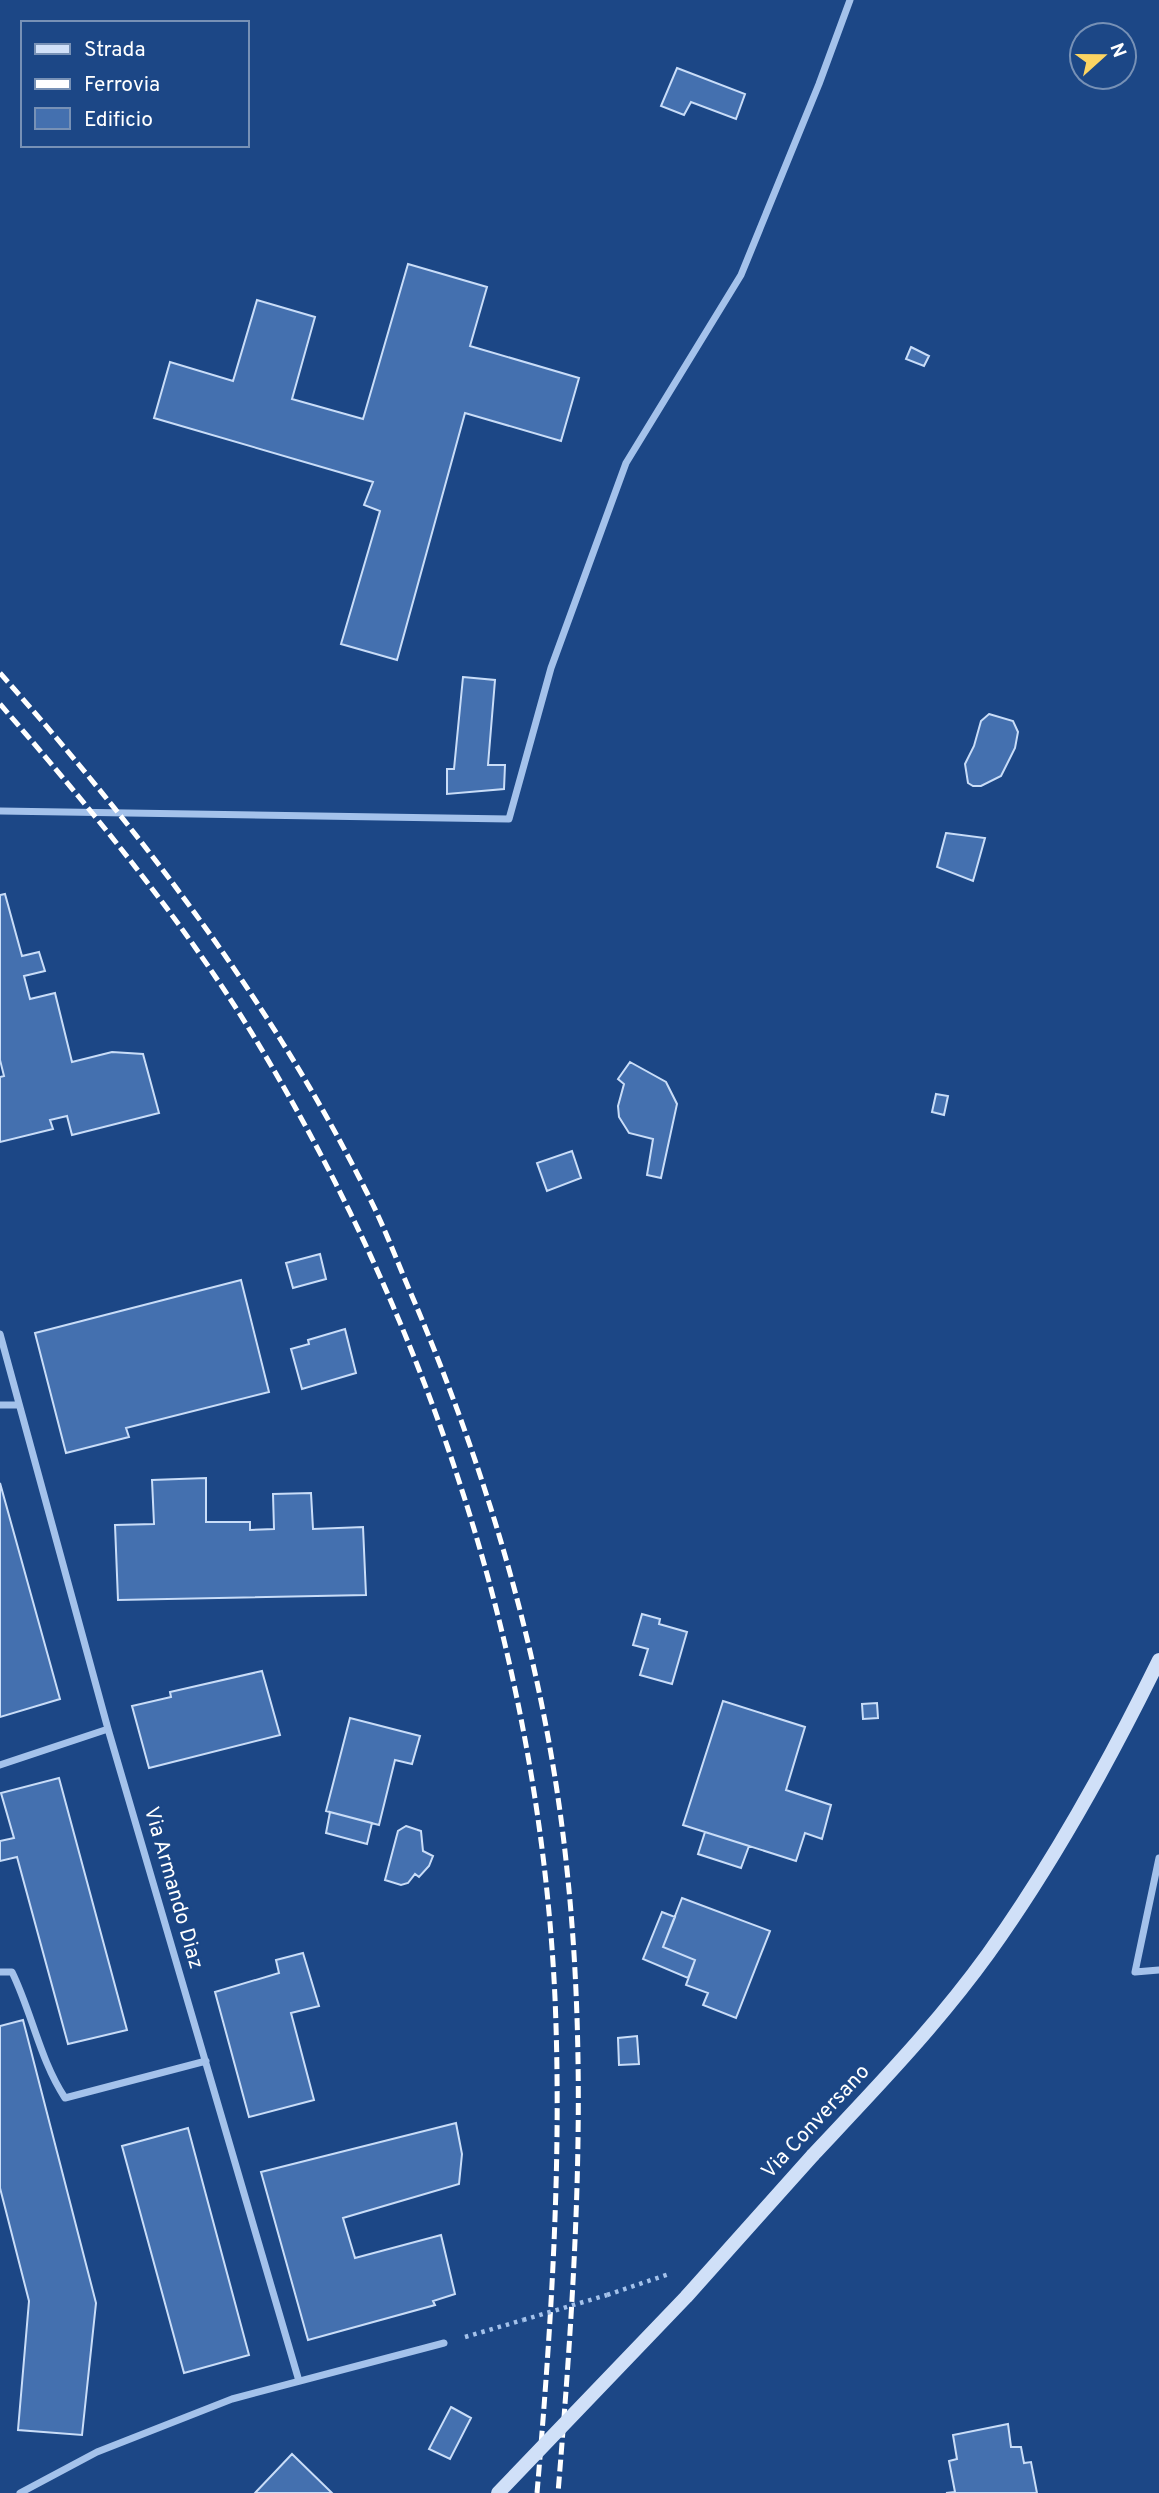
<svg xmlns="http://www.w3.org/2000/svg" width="1159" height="2493" viewBox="0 0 1159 2493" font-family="Overpass,sans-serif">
<rect width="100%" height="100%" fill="#1c4786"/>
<path fill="#4470af" stroke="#c9ddf8" stroke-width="2" d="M677 68 745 94 736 119 691 102 684 115 661 106Z
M408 264 487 287 470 346 579 378 561 441 465 413 397 660 341 644 380 511 364 505 373 482 154 418 170 362 233 381 257 300 315 317 292 399 363 419Z
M911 347 929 356 924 366 906 359Z
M463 677 495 680 488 765H505L504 789 447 794V769H454Z
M989 714 1013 721 1018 732 1015 748 1001 776 981 786H973L968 783 965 764 974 746 981 721Z
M946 833 985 838 973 881 937 867Z
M5 894 22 956 39 952 45 971 24 976 30 999 55 993 72 1062 112 1052 143 1054 159 1113 72 1135 67 1116 50 1120 53 1129 0 1142V1077L4 1076 0 1060V895Z
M630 1062 666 1082 677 1104 661 1178 647 1175 653 1139 629 1133 619 1117 618 1106 624 1084 618 1079Z
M936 1094 948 1096 944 1115 932 1112Z
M572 1151 581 1178 547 1191 537 1163Z
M320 1254 326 1279 293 1288 286 1263Z
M241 1280 269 1392 126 1428 129 1437 66 1453 35 1333Z
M345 1329 356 1373 302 1389 291 1349 309 1344 308 1340Z
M206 1478V1522H250V1530L274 1529 273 1494 311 1493 313 1529 363 1527 366 1595 118 1600 115 1525 154 1524 152 1480Z
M0 1483 60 1699 0 1717Z
M642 1614 660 1619 659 1624 687 1632 672 1684 640 1675 648 1649 633 1645Z
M262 1671 280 1735 149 1768 132 1706 171 1697 170 1692Z
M723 1701 805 1727 786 1790 831 1805 822 1839 805 1833 796 1861 683 1825Z
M877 1703 878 1718 863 1719 862 1704Z
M350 1718 420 1736 412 1764 395 1760 379 1825 326 1811Z
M59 1778 127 2030 68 2044 17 1857 0 1861V1841L14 1838 1 1793Z
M330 1812 372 1823 367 1844 326 1833Z
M406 1826 421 1831 423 1851 433 1856 429 1866 419 1877 415 1874 408 1883 401 1885 385 1880 398 1831Z
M705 1832 749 1846 741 1868 698 1854Z
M682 1898 770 1931 736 2018 703 2005 708 1993 686 1985 695 1960 663 1947Z
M662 1912 675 1917 663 1947 695 1960 688 1978 643 1959Z
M303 1953 319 2006 291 2013 314 2100 249 2117 215 1992 279 1973 276 1960Z
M23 2020 96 2303 82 2435 18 2430 29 2301 0 2188V2026Z
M637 2036 639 2064 619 2065 618 2038Z
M456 2123 462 2154 459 2184 343 2218 355 2258 441 2235 455 2294 433 2301 435 2305 308 2340 261 2172Z
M188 2128 249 2355 184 2373 122 2146Z
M451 2407 471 2418 450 2459 429 2449Z
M1008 2424 1011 2447H1021L1024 2463 1031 2462 1037 2493H946L955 2492 949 2461 957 2459 953 2435Z
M292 2454 332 2493H255Z"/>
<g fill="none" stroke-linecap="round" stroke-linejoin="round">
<path stroke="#a4c2eb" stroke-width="4.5" stroke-dasharray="3.5 5" stroke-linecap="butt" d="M607 2295 669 2274
M465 2337 523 2320"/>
<path stroke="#a4c2eb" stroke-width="7" d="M0 811 509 819 551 668 626 463 741 275 819 84 850 0
M0 1334 108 1729 299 2381
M0 1405H17
M0 1765 108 1729
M1159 1858 1135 1972 1159 1970
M0 1972H12C32 2013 40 2060 65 2098L206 2061
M20 2493 97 2452 232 2399 444 2343"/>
<path stroke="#d0e0f8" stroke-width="14" d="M813 2155C874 2090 936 2026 988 1954 1054 1862 1109 1762 1159 1660"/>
<path stroke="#fff" stroke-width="5" stroke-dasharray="12 5" stroke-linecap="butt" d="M0 673C140 831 270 1000 365 1189 382 1221 395 1256 409 1289 488 1472 547 1671 567 1870 589 2078 575 2286 558 2493
M0 704C89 807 176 911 248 1027 428 1319 539 1655 555 1998 562 2163 551 2329 537 2493"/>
<path stroke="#a4c2eb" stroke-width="4.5" stroke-dasharray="3.5 5" stroke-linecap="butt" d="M523 2320 607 2295"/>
<path stroke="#d0e0f8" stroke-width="14" d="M498 2493 686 2297 813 2155"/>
</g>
<g text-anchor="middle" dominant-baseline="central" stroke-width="5" stroke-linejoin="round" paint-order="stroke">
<g font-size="21" fill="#fff" stroke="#1c4786">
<text transform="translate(173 1888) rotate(74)">Via Armando Diaz</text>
<text transform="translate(816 2122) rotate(-47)">Via Conversano</text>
</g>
</g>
<rect x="21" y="21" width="228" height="126" fill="#1c4786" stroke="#7791b6" stroke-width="2"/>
<rect x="35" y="44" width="35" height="10" fill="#d0e0f8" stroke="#7791b6" stroke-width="2"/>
<text x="84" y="56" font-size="21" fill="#ffffff">Strada</text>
<rect x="35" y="79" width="35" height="10" fill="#ffffff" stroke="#7791b6" stroke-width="2"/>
<text x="84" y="91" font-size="21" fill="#ffffff">Ferrovia</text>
<rect x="35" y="108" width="35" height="21" fill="#4470af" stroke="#7791b6" stroke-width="2"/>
<text x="84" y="126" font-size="21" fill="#ffffff">Edificio</text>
<g transform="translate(1103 56) rotate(69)"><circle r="33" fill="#1c4786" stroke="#7791b6" stroke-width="2"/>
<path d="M0-5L12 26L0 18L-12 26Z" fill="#fcd462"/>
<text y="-10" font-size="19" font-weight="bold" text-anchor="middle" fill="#ffffff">N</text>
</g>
</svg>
